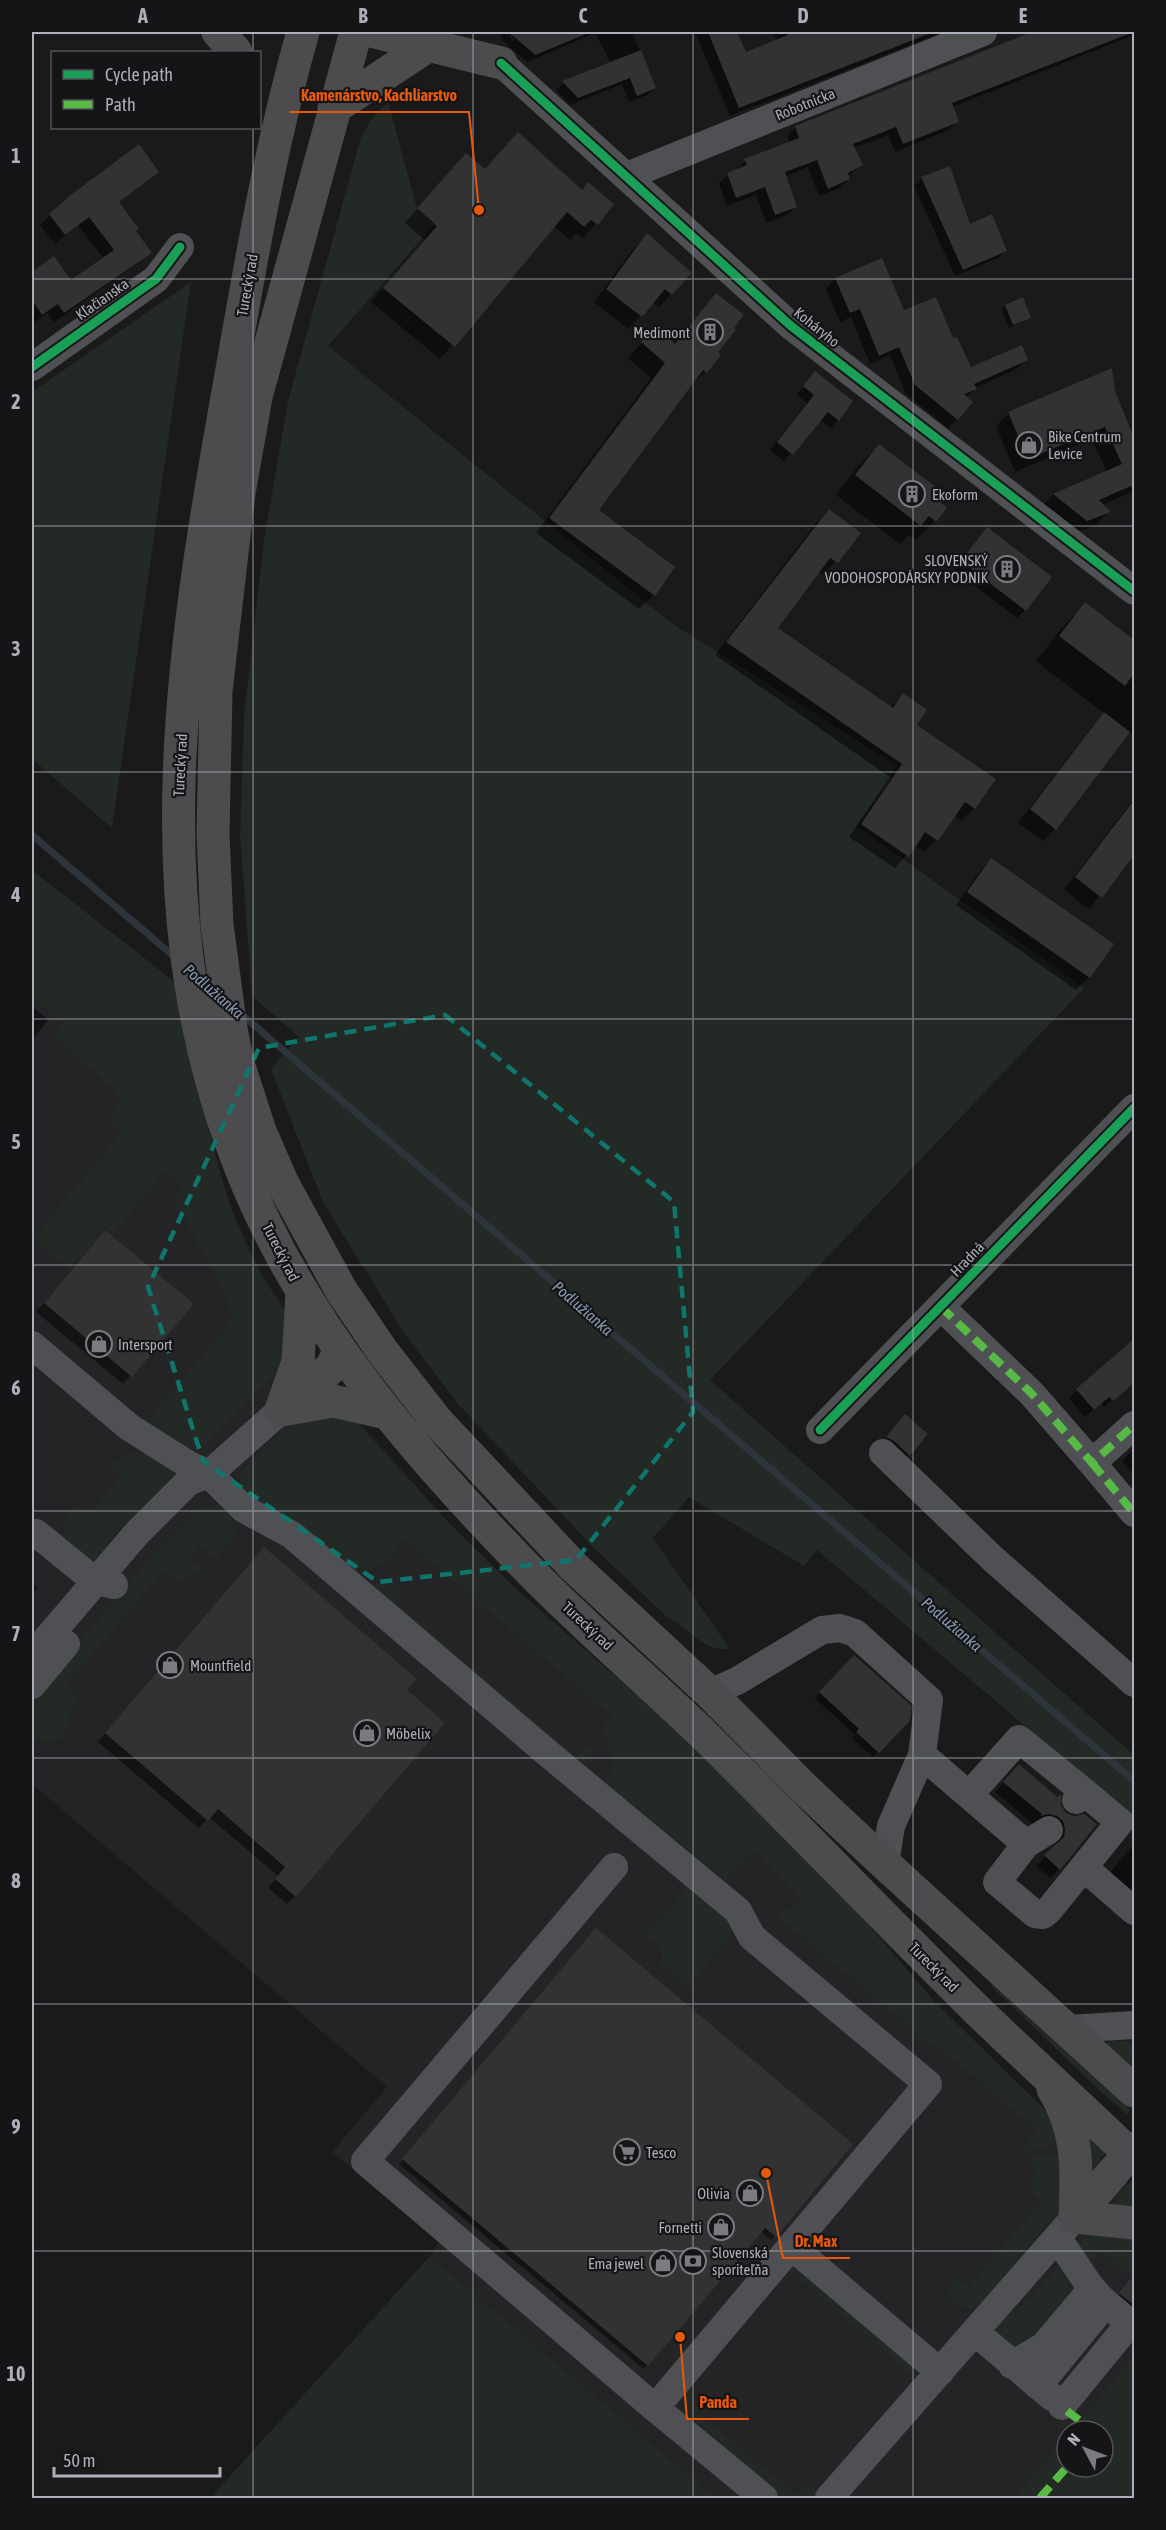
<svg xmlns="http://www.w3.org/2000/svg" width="1166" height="2530" viewBox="0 0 1166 2530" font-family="'Asap Condensed',sans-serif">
<rect width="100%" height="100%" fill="#1a1a1a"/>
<path fill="#242426" d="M32 870 209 1131 231 1209 262 1275 362 1426 449 1523 516 1589 704 1754 844 1897 936 2003 1045 2110 1134 2189V2355L1071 2431H1067V2435L1014 2498H716L430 2256 439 2242 332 2152 387 2087 32 1784Z"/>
<path fill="#232924" d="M388 102 417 208 435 224 328 346 670 622 897 766 856 826 1084 988 710 1380 1134 1755V1818L817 1550 804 1566 689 1497 653 1538 730 1649H719L708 1646 665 1615 594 1548 459 1405 406 1336 323 1202 271 1069 299 1037 252 996 240 835 244 716 264 540 288 401 361 137 371 120Z
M191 282 112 828 32 759V392Z
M32 870 180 986C195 1060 206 1137 231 1208 244 1248 268 1285 290 1321L281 1364 276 1372 196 1453 150 1428 152 1414 225 1329 231 1317 229 1305 174 1198 183 1187 165 1172 113 1233 105 1228 70 1269 33 1238 121 1133 108 1122 115 1114 119 1100 113 1088 54 1036 63 1024 32 997Z
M350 1416 449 1523 516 1589 704 1754 844 1897 936 2003 1045 2110 1052 2120 1062 2145 1053 2144 1025 2154 1021 2150 1037 2130 940 2048 931 2045 788 1925 777 1918 801 1898 754 1850 726 1880 606 1783 614 1763 602 1728 612 1716 406 1540C387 1558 377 1580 347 1565L278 1512 244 1493 239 1483 243 1469 298 1422Z
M144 1453 176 1472 107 1543 108 1553 100 1560 90 1561C67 1542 53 1531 77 1504L89 1514 122 1477 109 1466 127 1454Z
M216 1504C230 1513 234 1518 235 1535L216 1559 200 1546 190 1558 204 1570 176 1582 163 1571 66 1685 78 1696 62 1738C53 1745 45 1743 34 1739L32 1733V1697L162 1544 200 1507Z
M393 1582 401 1588 400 1595 395 1601 455 1653 453 1656 373 1586 374 1584Z
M462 1659 577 1757 589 1746 592 1752 590 1759 582 1764 459 1662Z
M690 1885 735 1924 727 1940 687 1987 659 1963 662 1959 661 1946 651 1938 643 1939Z
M994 1983 1116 2091 1130 2111 1127 2114 1101 2092 991 1986Z
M1109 2040 1134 2041V2070L1106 2044Z
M1086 2132 1106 2152 1089 2172Z
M1050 2153 1057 2158 1064 2159 1063 2201 1057 2212 982 2302 971 2309C958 2306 953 2304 948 2291L956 2276 969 2287 1041 2202 1029 2191C1035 2178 1035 2170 1029 2157Z
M1134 2177V2213L1110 2208Z
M1134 2233V2279L1101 2252 1088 2266 1080 2242C1093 2229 1117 2233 1134 2233Z
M430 2256 716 2498H210Z
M1066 2258 1068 2298 1048 2329 1017 2348 1002 2343 997 2333 998 2326 1004 2318 1033 2296Z
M792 2273 807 2278 914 2369 917 2379Z
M1134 2355V2498H1014L1067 2435V2467H1103V2431H1071Z
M692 2386 697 2390 687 2404 796 2495 807 2483 818 2492V2496L787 2498 779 2494 683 2410 682 2398Z"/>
<path fill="#0007" d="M500 32H509L512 41 515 40 512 32H632L655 88 647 95 629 102 622 84 570 105 556 90 563 83 611 63 595 33 527 62 503 41Z
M695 32H735L745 54 777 41 773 32H943L730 116Z
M1035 32H1134V35L952 107 957 121 949 130 895 152 888 135 853 148 861 165 848 176 849 179 840 188 819 196 808 167 785 177 796 206 787 215 766 223 756 195 727 206 719 183 728 175 737 171 745 161 790 144 787 136 795 128Z
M453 168 484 171 581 191 612 205 583 238 577 233 570 240 554 226 440 359 371 302 425 240 405 223Z
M157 172 118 203 150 253 140 262 54 322 47 313 32 324V274L54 258 70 282 104 259 78 225 55 244 40 225 73 195Z
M922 178 970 226 1006 250 998 258 955 276 914 186Z
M647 235 671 294 659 307 653 302 628 329 594 302 634 248Z
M881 260 904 312 952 340 970 369 1026 359 1017 369 975 388 966 398 957 419 948 428 906 394 890 355 870 364 851 317 840 322 826 289 835 279Z
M716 295V353L719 355 705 372 689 386 596 511 654 595 639 609 536 533 651 378 628 358 655 328 673 344Z
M1006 306 1029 317 1009 328 1002 310Z
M808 380 838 420 831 428 820 419 784 461 770 450 807 403 797 395Z
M1113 391 1134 440V491L1102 505 1109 512 1096 525 1073 533 1041 507 1053 495 1107 472 1092 439 1015 472 996 426 1009 413Z
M879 446 938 502 935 521 916 540 909 535 900 544 836 495 859 465Z
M829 511 858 533 824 575 818 571 776 628 890 708 903 695 915 725 974 808 962 821 954 815 936 840 924 852 914 846 895 868 849 837 891 778 715 655 816 523Z
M987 529 1025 610 1017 618 954 570Z
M1085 604 1134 642V736L1128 732 1055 829 1043 841 1018 823 1092 727 1105 714 1036 661 1061 629Z
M1134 798V853L1089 909 1064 890Z
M991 860 1112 945 1089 977 1076 990 956 905 979 872Z
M32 1006 48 1020 32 1040Z
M97 1240 192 1305 123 1384 36 1312Z
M1134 1341V1382L1104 1407 1101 1403 1085 1417 1069 1398Z
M905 1416 926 1435 901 1463 879 1446Z
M1134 1449V1475L1122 1461Z
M256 1557 405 1690 295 1896 287 1904 268 1888 278 1876 209 1817 199 1828 98 1742Z
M32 1582 37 1587 32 1595Z
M854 1657 908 1720 873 1757 852 1738 855 1735 815 1698Z
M1010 1775 1059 1806 1065 1815 1074 1818 1059 1869 1050 1878 1036 1866 1055 1847 1057 1839 1033 1824 995 1792Z
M1134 1844V1897L1108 1875Z
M593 1934 851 2144 771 2240 761 2231 644 2369 399 2164Z
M1133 2279 1134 2281V2313L1116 2298Z"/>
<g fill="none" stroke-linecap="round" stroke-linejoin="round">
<path stroke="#2e343c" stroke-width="7" d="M32 835 178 960
M241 1014 1134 1781"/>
</g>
<path fill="#323233" d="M509 32H591L535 55Z
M708 32H737L746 52 788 35 786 32 931 33 739 108Z
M1032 32 1131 33 952 103 959 122 903 144 896 127 853 144 863 165 848 173 850 179 828 189 817 160 785 172 797 207 775 215 765 187 736 198 727 173 747 165 744 159 799 138 795 126Z
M641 50 656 88 637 96 630 78 578 98 562 81Z
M518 132 582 190 588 182 614 204 598 225 591 220 584 227 567 212 455 347 383 288 437 226 417 208 466 153 485 169Z
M139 144 159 172 119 202 139 229 136 231 152 253 64 313 58 304 42 315 32 300V272L54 256 71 280 114 250 89 217 65 235 49 214 72 194Z
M950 166 970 224 992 214 1007 251 963 270 921 177Z
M647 233 692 273 672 295 665 289 642 317 606 289Z
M882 258 904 310 936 297 953 338 957 337 971 367 1022 345 1028 360 974 384 977 389 964 394 973 402 958 420 915 385 899 347 879 356 860 309 850 313 835 278Z
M716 293 744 315 734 328 736 330 718 352 721 355 707 373 703 370 599 510 675 567 655 596 549 518 665 363 641 342 655 326 675 344Z
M1023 297 1031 318 1013 325 1005 305Z
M1112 368 1115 391 1134 438V494L1131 486 1099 500 1111 512 1087 521 1053 494 1122 464 1105 427 1028 459 1008 412Z
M815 371 853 401 839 421 828 412 793 455 777 442 814 395 803 386Z
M879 444 945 494 940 502 947 508 936 522 929 516 921 526 855 475Z
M829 509 861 533 838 563 830 558 778 628 893 708 903 693 927 710 917 725 996 779 975 809 965 802 938 841 925 832 909 857 861 824 902 764 726 642Z
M987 527 1052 577 1026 611 961 561Z
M1085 602 1134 640V673L1125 686 1059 636Z
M1104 712 1130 732 1056 830 1030 809Z
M1134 800V855L1102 898 1075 877Z
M991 858 1114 944 1090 978 967 892Z
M105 1230 194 1304 132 1377 44 1303Z
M1134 1339V1383L1113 1401 1109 1397 1094 1410 1076 1389Z
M905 1414 928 1434 910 1456 894 1441 886 1437Z
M264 1547 417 1679 407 1690 445 1723 296 1897 275 1879 285 1867 218 1809 208 1821 105 1733Z
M854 1655 912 1706 910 1721 879 1753 856 1732 859 1729 819 1692Z
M1019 1764 1057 1797 1061 1794V1806L1066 1813 1074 1816 1084 1814 1097 1824 1060 1870 1044 1855 1064 1837 1065 1829 1063 1821 1057 1816 1049 1814 1040 1816 1042 1814 1003 1782Z
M596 1928 853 2144 776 2237 765 2228 648 2366 402 2159Z
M1134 2275V2305L1119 2293Z"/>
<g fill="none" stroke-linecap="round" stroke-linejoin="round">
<path stroke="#4f5053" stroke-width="28" d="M501 63 791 326 1134 591
M627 176 983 32
M32 367 156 279 180 247
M941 1307 1032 1394 1092 1463 1134 1425
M32 1345 129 1427 189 1465 209 1474 244 1509 292 1535 545 1751 738 1911 752 1937 928 2084 655 2408 764 2498
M820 1430 1134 1108
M883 1453 993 1559 1134 1683
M1092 1463 1134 1513
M36 1533 95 1581 114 1585
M32 1656 138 1532 188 1482 209 1474 281 1410
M32 1685 66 1644
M710 1693 737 1681 822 1630 840 1628 855 1633 929 1700 922 1755 891 1826 885 1864
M922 1755 1026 1844 1049 1830
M969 1795 1019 1739 1083 1791 1076 1800
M1026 1844 997 1882 1035 1914 1043 1915 1049 1910 1120 1822 1083 1791
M614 1867 365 2161 655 2408
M1096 1878 1134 1911
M1068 2029 1134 2025
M791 2246 940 2372
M975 2332 1052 2397
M1012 2365 1044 2346 1091 2290
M1038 2386 1106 2303C1084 2284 1076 2261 1057 2239
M1062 2406 1130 2323 1106 2303
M829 2498 1075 2217"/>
<path stroke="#4c4c4f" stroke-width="33" d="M218 32 236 52
M303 32C271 144 251 260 231 375 184 637 139 899 236 1156 297 1318 411 1450 531 1572 587 1629 648 1681 705 1736 797 1827 887 1921 979 2012 1030 2061 1083 2109 1134 2158
M356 32 256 397 239 493 216 691 213 833 217 925 231 1029 237 1060 260 1131 283 1184 341 1290 383 1352 436 1420 573 1566 710 1693 804 1788 885 1864 1134 2091
M375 32 501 63
M334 108 429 45
M282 1409 331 1368 340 1350
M281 1410 298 1362 302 1293
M281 1410 333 1401 386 1413
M1053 2089C1079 2130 1077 2171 1075 2217
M1075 2217 1134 2148
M1075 2217 1134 2223"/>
<path stroke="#58b947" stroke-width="8" stroke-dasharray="15 8" stroke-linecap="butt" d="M941 1307 1032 1394 1092 1463 1134 1425
M1092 1463 1134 1513
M1067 2411 1087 2426 1089 2431
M1040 2498 1067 2467"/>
<defs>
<path id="cycleway" d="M501 63 791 326 1134 591
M32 367 156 279 180 247
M820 1430 1134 1108"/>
</defs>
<use href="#cycleway" stroke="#151416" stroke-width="13"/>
<use href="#cycleway" stroke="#1a9f57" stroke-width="9"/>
</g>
<path fill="none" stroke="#0f766e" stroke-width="4.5" stroke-dasharray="12 8" stroke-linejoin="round" d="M445 1015 674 1202 693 1412 576 1560 378 1582 203 1461 148 1287 259 1048Z"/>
<path fill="none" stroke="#adb0ba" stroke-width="1.5" stroke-opacity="0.55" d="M253 32V52M473 32V2498M693 32V2498M913 32V2498M253 128V2498M32 279H1134M32 526H1134M32 772H1134M32 1019H1134M32 1265H1134M32 1511H1134M32 1758H1134M32 2004H1134M32 2251H1134"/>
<defs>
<symbol id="building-ring" viewBox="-11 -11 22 22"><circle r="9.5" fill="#151416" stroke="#7a7c82" stroke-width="1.5"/><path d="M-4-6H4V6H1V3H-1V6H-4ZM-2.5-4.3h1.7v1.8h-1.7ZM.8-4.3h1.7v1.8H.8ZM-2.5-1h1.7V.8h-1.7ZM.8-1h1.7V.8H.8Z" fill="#7a7c82"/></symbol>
<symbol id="shop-ring" viewBox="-11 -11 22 22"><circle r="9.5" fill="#151416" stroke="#7a7c82" stroke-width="1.5"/><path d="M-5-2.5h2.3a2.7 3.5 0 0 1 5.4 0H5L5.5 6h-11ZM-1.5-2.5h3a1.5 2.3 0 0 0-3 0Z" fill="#7a7c82"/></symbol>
<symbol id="supermarket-ring" viewBox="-11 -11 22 22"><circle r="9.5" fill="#151416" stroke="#7a7c82" stroke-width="1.5"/><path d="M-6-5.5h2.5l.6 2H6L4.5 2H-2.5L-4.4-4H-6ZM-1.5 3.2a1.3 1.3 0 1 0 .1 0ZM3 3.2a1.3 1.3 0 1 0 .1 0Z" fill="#7a7c82"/></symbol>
<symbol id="bank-ring" viewBox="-11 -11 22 22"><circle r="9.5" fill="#151416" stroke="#7a7c82" stroke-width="1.5"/><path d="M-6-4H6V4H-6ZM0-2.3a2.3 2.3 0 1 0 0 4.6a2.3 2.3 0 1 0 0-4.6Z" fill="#7a7c82"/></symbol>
</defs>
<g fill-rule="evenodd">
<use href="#building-ring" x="695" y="317" width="30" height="30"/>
<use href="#shop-ring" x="1014" y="430" width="30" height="30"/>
<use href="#building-ring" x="897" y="479" width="30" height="30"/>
<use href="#building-ring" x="992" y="554" width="30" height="30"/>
<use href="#shop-ring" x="84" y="1329" width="30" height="30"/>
<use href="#shop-ring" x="155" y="1650" width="30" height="30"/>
<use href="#shop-ring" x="352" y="1718" width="30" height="30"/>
<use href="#supermarket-ring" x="612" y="2137" width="30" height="30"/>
<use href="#shop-ring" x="735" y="2178" width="30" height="30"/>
<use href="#shop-ring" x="706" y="2212" width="30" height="30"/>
<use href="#bank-ring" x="678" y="2246" width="30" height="30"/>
<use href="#shop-ring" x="648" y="2248" width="30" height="30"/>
</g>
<g text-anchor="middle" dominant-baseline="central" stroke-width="4.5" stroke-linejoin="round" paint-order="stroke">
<g font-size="15" fill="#adb0ba" stroke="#151416">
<text transform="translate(805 104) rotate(-22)">Robotnícka</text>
<text transform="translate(247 285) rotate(-80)">Turecký rad</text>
<text transform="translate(102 299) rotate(-35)">Kľačianska</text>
<text transform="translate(817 327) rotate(39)">Koháryho</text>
<text transform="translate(180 765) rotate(-87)">Turecký rad</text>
<text transform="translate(281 1252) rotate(63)">Turecký rad</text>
<text transform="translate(967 1259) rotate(-46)">Hradná</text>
<text transform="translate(588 1626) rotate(43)">Turecký rad</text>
<text transform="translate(934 1967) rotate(45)">Turecký rad</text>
</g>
<g font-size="15" fill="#adb0ba" stroke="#151416" text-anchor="start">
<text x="690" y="332" text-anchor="end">Medimont</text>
<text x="1048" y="436">Bike Centrum<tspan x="1048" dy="17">Levice</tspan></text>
<text x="932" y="494">Ekoform</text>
<text x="988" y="560" text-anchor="end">SLOVENSKÝ<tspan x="988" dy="17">VODOHOSPODÁRSKY PODNIK</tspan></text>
<text x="118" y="1344">Intersport</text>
<text x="190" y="1665">Mountfield</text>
<text x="386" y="1733">Möbelix</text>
<text x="646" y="2152">Tesco</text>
<text x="730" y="2193" text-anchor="end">Olivia</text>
<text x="702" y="2227" text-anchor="end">Fornetti</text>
<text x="712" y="2252">Slovenská<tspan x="712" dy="17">sporiteľňa</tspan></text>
<text x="644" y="2263" text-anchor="end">Ema jewel</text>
</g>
<g font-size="16" font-style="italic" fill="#879bb2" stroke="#151416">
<text transform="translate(214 991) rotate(41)">Podlužianka</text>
<text transform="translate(583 1308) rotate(41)">Podlužianka</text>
<text transform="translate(952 1624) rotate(41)">Podlužianka</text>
</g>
</g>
<path fill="none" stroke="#e8590c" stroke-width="2" d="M479 210L469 112H289M766 2173L783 2258H850M680 2337L687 2419H749"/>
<g fill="#e8590c" stroke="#151416" stroke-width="2">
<circle cx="479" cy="210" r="6"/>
<circle cx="766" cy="2173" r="6"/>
<circle cx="680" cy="2337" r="6"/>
</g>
<g font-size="16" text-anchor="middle" font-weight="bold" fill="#e8590c" stroke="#151416" stroke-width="4.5" stroke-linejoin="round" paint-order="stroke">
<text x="379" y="101">Kamenárstvo, Kachliarstvo</text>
<text x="816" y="2247">Dr. Max</text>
<text x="718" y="2408">Panda</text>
</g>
<rect width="1166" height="2530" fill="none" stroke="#151416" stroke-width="66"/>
<rect x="51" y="51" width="210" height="78" fill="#151416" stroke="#525258" stroke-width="1.5"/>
<rect x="63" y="70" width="30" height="9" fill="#1a9f57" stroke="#525258" stroke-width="1.5"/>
<text x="105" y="81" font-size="18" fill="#adb0ba">Cycle path</text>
<rect x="63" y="100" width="30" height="9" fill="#58b947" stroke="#525258" stroke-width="1.5"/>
<text x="105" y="111" font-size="18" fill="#adb0ba">Path</text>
<g transform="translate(1085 2449) rotate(311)"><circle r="28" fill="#151416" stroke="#525258" stroke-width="1.5"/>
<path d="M0-4.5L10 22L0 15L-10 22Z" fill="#7a7c82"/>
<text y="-9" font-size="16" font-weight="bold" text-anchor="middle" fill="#adb0ba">N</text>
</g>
<path d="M54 2467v9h166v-9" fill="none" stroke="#adb0ba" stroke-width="3"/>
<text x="63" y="2467" font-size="18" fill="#adb0ba" stroke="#151416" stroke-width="4.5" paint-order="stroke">50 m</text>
<rect x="33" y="33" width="1100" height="2464" fill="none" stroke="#adb0ba" stroke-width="2"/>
<g font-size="20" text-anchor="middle" font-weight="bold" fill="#adb0ba">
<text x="143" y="23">A</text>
<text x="363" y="23">B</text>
<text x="583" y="23">C</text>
<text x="803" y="23">D</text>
<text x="1023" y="23">E</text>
<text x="16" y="163">1</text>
<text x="16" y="409">2</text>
<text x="16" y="656">3</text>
<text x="16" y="902">4</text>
<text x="16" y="1149">5</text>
<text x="16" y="1395">6</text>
<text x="16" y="1641">7</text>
<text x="16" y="1888">8</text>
<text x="16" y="2134">9</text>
<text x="16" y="2381">10</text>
</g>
</svg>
